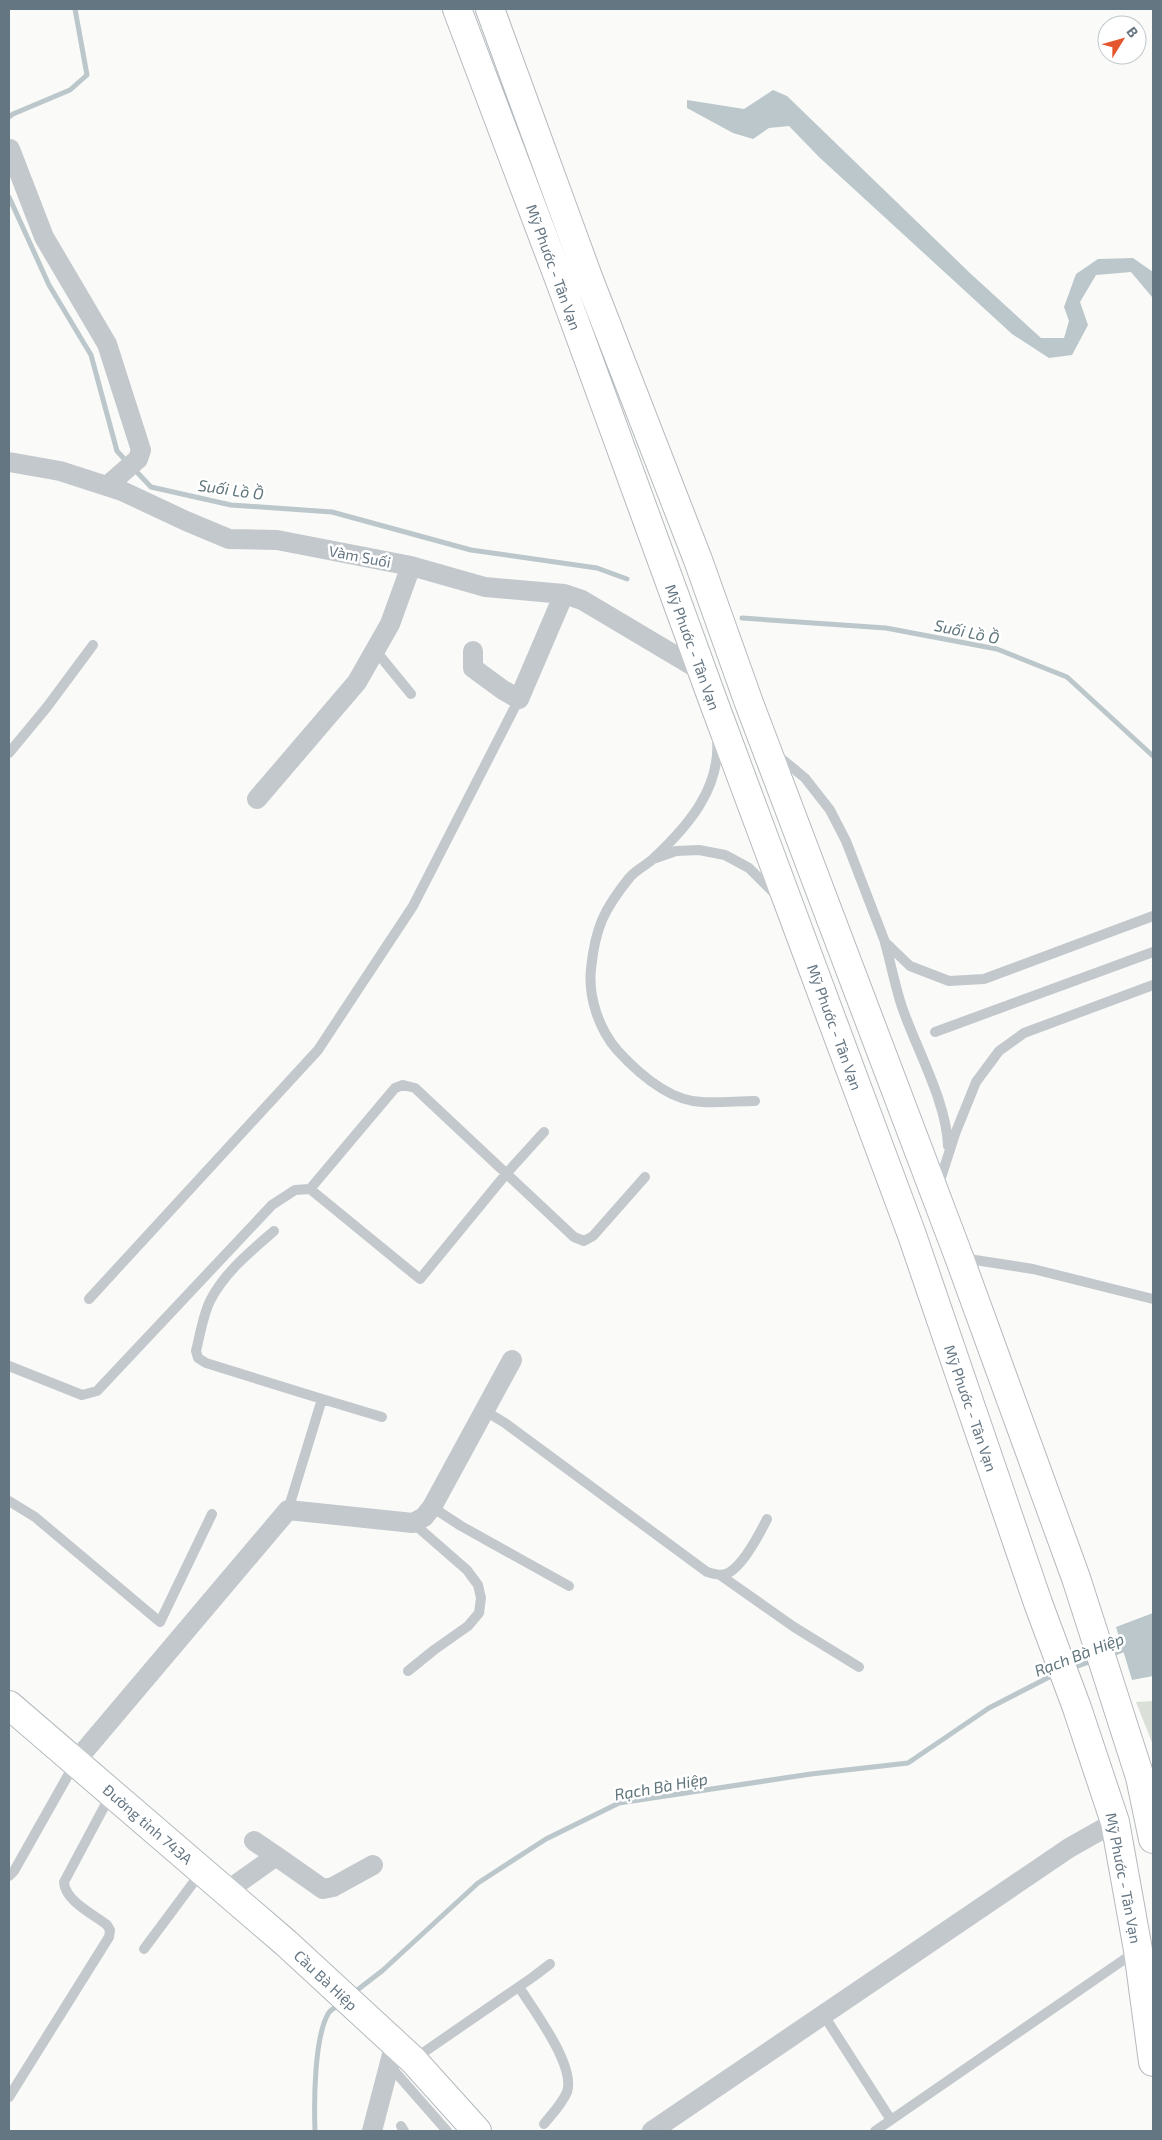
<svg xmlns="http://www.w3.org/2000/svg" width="1162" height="2140" viewBox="0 0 1162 2140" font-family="'Exo 2',sans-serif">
<rect width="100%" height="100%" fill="#fafaf8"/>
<path fill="#dadfd7" d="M1153 1701V1745L1136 1702Z"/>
<path fill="#bbc7cb" d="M773 90 787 96 971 274 1041 338H1064L1069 321 1064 307 1076 274 1098 259 1133 258 1153 272V310L1152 297 1131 272 1096 275 1080 302 1088 325 1072 355 1049 358 1012 334 819 157 789 126 769 128 753 139 733 133 687 108V100L744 109Z
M1153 1613V1676L1132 1680 1116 1627Z"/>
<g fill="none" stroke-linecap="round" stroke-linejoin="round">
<path stroke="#bbc7cb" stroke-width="5" d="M9 117 13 114 70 90 87 75 75 9
M9 197 49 285 91 355 117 451 128 463
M134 469 151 487 231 505 332 512 471 550 597 568 627 579
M742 618 886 628 997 649 1067 677 1153 756
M1110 1655 1128 1648
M1072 1668 1095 1660
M352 1994 382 1971 478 1883 546 1839 619 1803 811 1774 908 1763 989 1708 1057 1673
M315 2131C314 2103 314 2039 328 2014 330 2010 336 2007 340 2004"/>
<defs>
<path id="secondary" d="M9 1705 286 1943 413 2060 477 2131"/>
<path id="primary" d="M457 9 561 284 715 706 912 1235 1038 1603 1077 1708 1115 1822 1138 1950 1153 2062
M490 9 588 277 698 560 749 703 959 1257 1076 1578 1140 1777 1153 1839"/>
</defs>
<use href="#secondary" stroke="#b3babf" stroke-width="30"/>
<use href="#primary" stroke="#b5babe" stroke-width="30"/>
<path stroke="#c3c8cc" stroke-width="10" d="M375 650 411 694
M717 739C721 788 688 826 654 858 647 865 637 869 630 877 604 909 595 928 591 969 588 997 599 1029 617 1050 638 1073 670 1101 702 1102 720 1103 738 1101 755 1101
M9 753 47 707 93 645
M777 755 805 778 830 810 846 841 885 942 910 966 949 981 984 979 1153 916
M656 858 676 851 699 850 725 855 749 868 777 896
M885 943C891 964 895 986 902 1007 916 1048 947 1103 948 1146
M935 1032 1153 952
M938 1187 955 1134 976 1082 999 1051 1024 1033 1153 985
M310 1189 395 1088 403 1085 415 1088 574 1237 584 1241 593 1236 645 1177
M274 1231C251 1251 226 1271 211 1299 203 1314 200 1335 196 1351L198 1358 206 1363 322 1399 288 1510
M962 1258 1033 1269 1153 1299
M89 1299 318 1050 413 906 519 699
M9 1366 82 1395 97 1391 272 1205 295 1190 310 1189 420 1279 506 1174 544 1132
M322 1399 382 1417
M485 1411 505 1423 707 1572C715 1574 723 1577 730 1572 744 1563 760 1533 767 1519
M9 1501 35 1517 160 1622 212 1514
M432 1507 461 1526 569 1586
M720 1575 794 1627 859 1667
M408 1671 434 1650 468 1626 479 1613 481 1598 478 1585 467 1570 413 1523
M9 1876 14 1871 75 1763
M144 1949 202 1871
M519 1987C533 2009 576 2066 567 2092 562 2104 552 2114 544 2124
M823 2014 891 2120
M414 2059 533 1977 550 1964
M390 2066 447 2131
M9 2097 109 1937 110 1930 107 1925C93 1914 65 1901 64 1882L111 1794
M401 2126 404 2131
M875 2131 1135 1952"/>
<path stroke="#c3c8cc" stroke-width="20" d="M10 149 44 237 107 344 141 450 138 459 107 486
M9 462 60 471 122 491 186 521 229 539 277 540 411 566 485 587 564 594 582 600 703 672
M473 651V668L503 690 519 699 564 594
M257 799 357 682 390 624 411 566
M75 1762 288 1510 413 1523 424 1517 432 1507 512 1360
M254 1841 276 1856
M227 1891 276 1856 323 1889 333 1887 373 1865
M372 2131 395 2043
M652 2131 1069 1848 1115 1822"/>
<use href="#secondary" stroke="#fff" stroke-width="28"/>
<use href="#primary" stroke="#fff" stroke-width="28"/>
</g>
<g text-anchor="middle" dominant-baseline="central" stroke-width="5" stroke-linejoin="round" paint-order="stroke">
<g font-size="15" fill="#657683" stroke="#fff">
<text transform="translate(554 267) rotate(70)">Mỹ Phước - Tân Vạn</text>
<text transform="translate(360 556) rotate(11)">Vàm Suối</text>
<text transform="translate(693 647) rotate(70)">Mỹ Phước - Tân Vạn</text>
<text transform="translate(835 1027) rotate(70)">Mỹ Phước - Tân Vạn</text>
<text transform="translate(971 1408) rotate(71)">Mỹ Phước - Tân Vạn</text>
<text transform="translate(148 1824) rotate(41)">Đường tỉnh 743A</text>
<text transform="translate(1124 1878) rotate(79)">Mỹ Phước - Tân Vạn</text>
<text transform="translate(326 1980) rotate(43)">Cầu Bà Hiệp</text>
</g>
<g font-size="16" font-style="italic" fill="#60757c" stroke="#fff">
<text transform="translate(231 489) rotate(8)">Suối Lồ Ồ</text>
<text transform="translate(967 631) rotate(12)">Suối Lồ Ồ</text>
<text transform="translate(1079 1654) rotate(-21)">Rạch Bà Hiệp</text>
<text transform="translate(661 1786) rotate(-10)">Rạch Bà Hiệp</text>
</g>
</g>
<rect width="1162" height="2140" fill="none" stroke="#657683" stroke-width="20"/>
<g transform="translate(1122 40) rotate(53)"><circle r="24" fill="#ffffff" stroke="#c1c8cd"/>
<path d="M0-4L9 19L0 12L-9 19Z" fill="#e4572e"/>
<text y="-8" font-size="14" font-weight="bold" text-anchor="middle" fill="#657683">B</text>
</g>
</svg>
